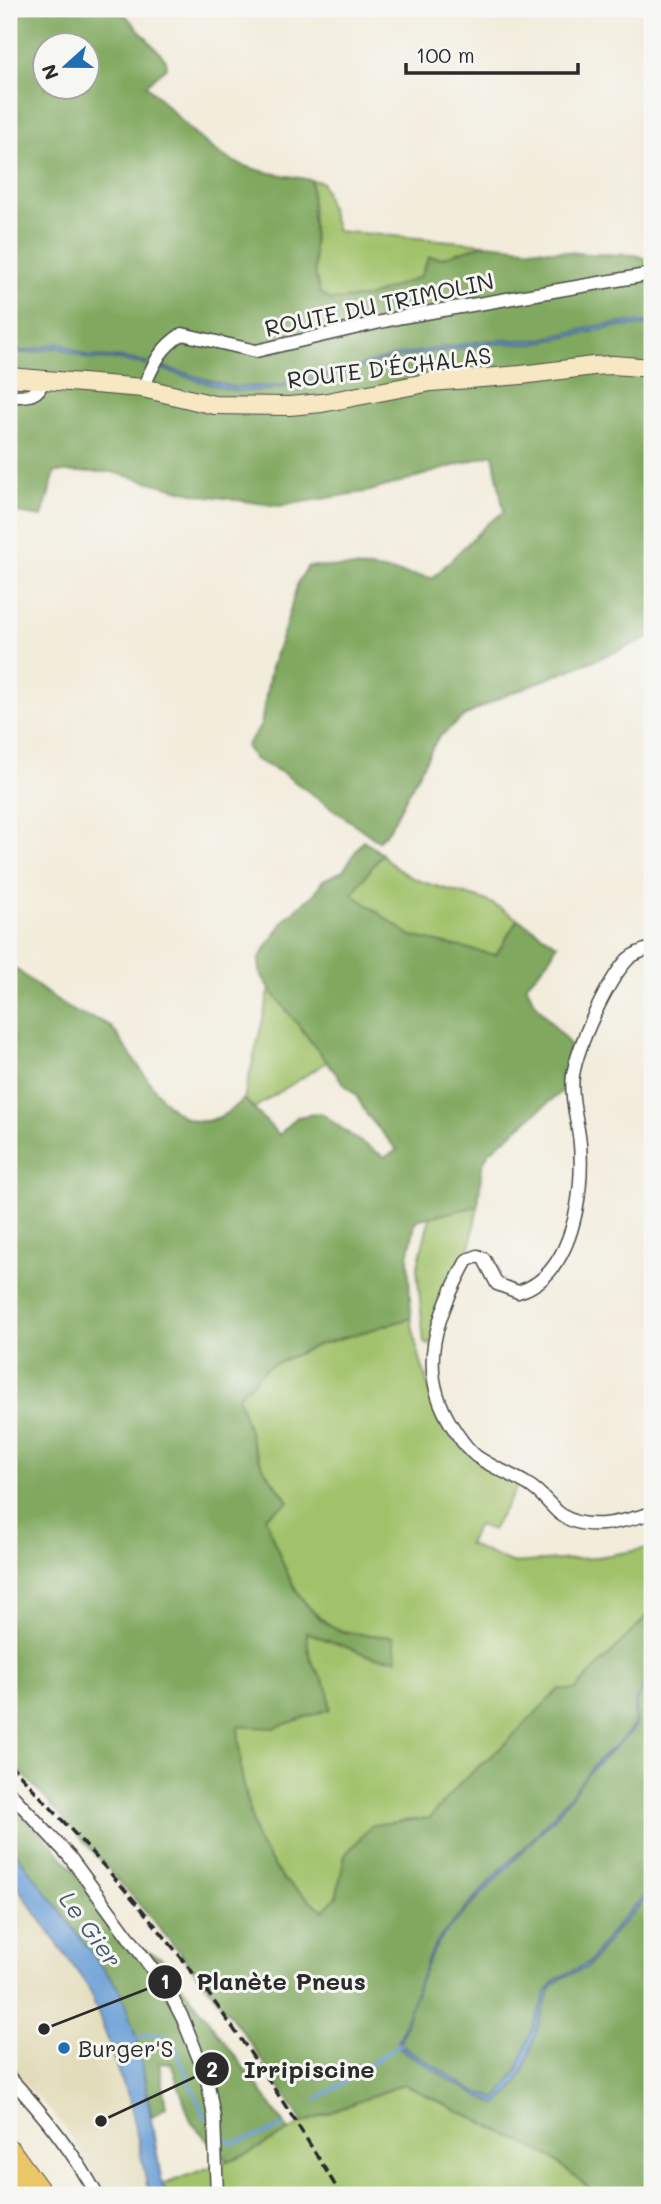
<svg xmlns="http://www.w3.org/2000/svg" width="661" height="2204" viewBox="0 0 661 2204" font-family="Mali,sans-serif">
<rect width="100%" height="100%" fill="#f6f6f2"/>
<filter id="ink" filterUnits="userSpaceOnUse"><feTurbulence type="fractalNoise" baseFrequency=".0143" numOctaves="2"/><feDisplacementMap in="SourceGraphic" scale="14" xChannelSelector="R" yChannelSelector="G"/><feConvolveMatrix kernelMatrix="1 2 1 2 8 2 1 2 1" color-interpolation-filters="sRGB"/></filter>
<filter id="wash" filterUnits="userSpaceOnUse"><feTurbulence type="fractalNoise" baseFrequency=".00686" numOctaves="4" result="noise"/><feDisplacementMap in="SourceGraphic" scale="28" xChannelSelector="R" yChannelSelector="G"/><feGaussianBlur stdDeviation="1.57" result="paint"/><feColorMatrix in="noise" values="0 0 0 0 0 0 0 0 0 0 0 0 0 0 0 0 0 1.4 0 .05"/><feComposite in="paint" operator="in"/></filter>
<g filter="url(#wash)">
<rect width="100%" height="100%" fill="#f2ecdb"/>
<path fill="#e3dcba" d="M9 1875 88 1987 108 2040 118 2072 130 2100 147 2188 133 2195H105L66 2128 9 2067Z"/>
<path fill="#a1c26b" stroke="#66764b" stroke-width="2" d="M311 180 322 182 337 231 485 244 442 258 429 257 420 277 367 297 330 301 320 293 315 274Z
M382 854C405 884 445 887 479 898 494 903 505 911 518 919L496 955 411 937 351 894Z
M270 989 327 1062 254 1108 244 1099Z
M478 1206 470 1248 464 1256 430 1345 424 1343 417 1268 430 1217Z
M411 1318C415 1345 436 1424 456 1440 475 1456 499 1469 520 1482L492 1530 478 1525 468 1544 511 1563 592 1558 652 1548V1611L575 1690H559L506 1743 460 1783 430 1818 400 1821 345 1855 337 1895 324 1911 283 1879 256 1839 241 1772 238 1726 274 1728 328 1689 310 1659 306 1632 373 1657 397 1658 393 1637C378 1635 350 1635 338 1629 294 1608 281 1558 265 1517L289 1501 266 1472 254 1448 238 1396 265 1368 315 1346Z
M404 2084 550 2156 598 2195H168L162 2185 251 2152 303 2123Z"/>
<path fill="#80a85f" stroke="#566a45" stroke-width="2" fill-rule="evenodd" d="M9 9H120L166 60 167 67 146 85C170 108 194 137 222 155 248 172 281 174 311 180L315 274 320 293 330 300 367 297 420 277 429 257 442 258 485 244 588 254 635 255 652 261V637L497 699 463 717 437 739 389 830 378 841 281 772 254 759 246 746 261 725 271 667 285 628 298 582 308 566 370 568 433 578 488 523 504 512 493 454 370 491 279 506 196 494 112 472H55L42 517 19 513 9 509ZM46 46H88V88H46Z
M363 840 382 854 352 894 411 936 496 955 518 919 557 944 549 960 526 985 534 1002 571 1046 566 1088 488 1153 482 1166 478 1206 416 1220 408 1257 411 1318 315 1346 266 1368 238 1396 254 1449 266 1472 289 1502 265 1517C281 1558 294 1609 338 1630 351 1635 378 1635 393 1637L397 1659 373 1657 306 1632 310 1659 328 1689 330 1709 274 1728 238 1726 241 1772 256 1839 283 1879 324 1911 337 1895 345 1855 372 1825 430 1818 460 1783 506 1743 559 1689 575 1690 652 1611V2195H598L550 2156 404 2084 303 2123C283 2092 263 2060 241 2030 169 1935 90 1846 9 1759V964C30 979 51 999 74 1011 84 1017 99 1019 109 1025 115 1030 120 1040 125 1047 157 1089 185 1157 244 1099L279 1135 297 1117 321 1113 356 1139 385 1157 397 1150 367 1115 356 1095 345 1085 270 989 260 973 259 958 286 918 314 894 323 880 343 871Z
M9 1798 76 1872 126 1942 161 1958 245 2069 289 2131 251 2152 227 2161 191 2122 171 2063H159L166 2107 152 2116 138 2043 121 1992 9 1843Z"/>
<path fill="#679dd5" stroke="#496480" stroke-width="2" d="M631 322H652V325L613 327 533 344 494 343 390 359 317 381 268 390 239 391 223 388 155 367 157 365 233 387 274 386 309 380 397 355 491 340H538L598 326Z
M60 343 87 356 125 358 148 363 146 365 120 360 88 359 58 347 31 353H9V350L27 351Z
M652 1669 637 1701 636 1725 631 1732 587 1774 559 1813 446 1932C421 1963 411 2007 400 2044L470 2089 497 2099 517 2071 546 1992 556 1979 588 1963 620 1921 652 1888V1892L616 1931 588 1967 562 1978 553 1985C532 2022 535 2078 497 2104L491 2102 454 2083 397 2046 428 1958 439 1938 502 1868 525 1847 564 1803 598 1760 621 1741 634 1725 636 1700Z
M9 1843 121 1992 138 2043 162 2184 166 2195H149L130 2100 118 2072 108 2040 88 1987 9 1875Z"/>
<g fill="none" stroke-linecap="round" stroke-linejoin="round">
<path stroke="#679dd5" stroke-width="3.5" d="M135 2039 145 2035 165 2034 175 2047 205 2118
M317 2100 400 2044
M220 2137 233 2143 271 2132 283 2125"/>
</g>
</g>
<g filter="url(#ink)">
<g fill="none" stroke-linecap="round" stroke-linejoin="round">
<defs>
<path id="street" d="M143 388C154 364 159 349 182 334L256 351 402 317 652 274
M9 396C25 396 39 398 43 380
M652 948C644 950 635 953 628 959 607 981 578 1045 573 1075 570 1098 578 1122 580 1144 584 1193 573 1276 518 1292L497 1284 484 1259 478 1256 467 1260C437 1316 415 1368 452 1426 459 1437 466 1448 476 1456 491 1467 511 1474 527 1484 540 1491 548 1503 559 1513 585 1534 624 1521 652 1513
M9 1792 69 1856 169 1992 183 2019 207 2079 214 2117 217 2195
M9 2077C43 2113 73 2151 97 2195"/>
<path id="secondary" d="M9 377 143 388 214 405 289 406 322 403 431 382 521 375 593 366 613 365 652 368"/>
<path id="highway" d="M9 2151 41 2195
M9 2182 18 2195"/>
</defs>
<use href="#street" stroke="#494845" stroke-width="15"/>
<use href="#secondary" stroke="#494845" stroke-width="20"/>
<use href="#highway" stroke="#494845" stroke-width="25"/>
<use href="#street" stroke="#fff" stroke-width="12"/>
<use href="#secondary" stroke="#f7e8c3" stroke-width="18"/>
<use href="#highway" stroke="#ebc669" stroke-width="23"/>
<path stroke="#2b2b2b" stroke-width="3.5" stroke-dasharray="10 5" stroke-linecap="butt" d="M9 1763C79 1838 150 1913 210 1996 257 2060 300 2127 341 2195"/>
</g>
</g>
<circle fill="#1f6fb2" stroke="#f6f6f2" stroke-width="2.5" cx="64" cy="2048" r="7"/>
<g text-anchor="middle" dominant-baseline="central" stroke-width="6" stroke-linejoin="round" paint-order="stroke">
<g font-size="23" fill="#2b2b2b" stroke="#f6f6f2">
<text transform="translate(379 304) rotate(-12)">ROUTE DU TRIMOLIN</text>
<text transform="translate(389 367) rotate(-7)">ROUTE D'ÉCHALAS</text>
</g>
<g font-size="23" fill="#2b2b2b" stroke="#f6f6f2" text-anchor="start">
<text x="78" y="2048">Burger'S</text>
</g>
<g font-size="24" font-style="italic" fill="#43596f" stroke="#f6f6f2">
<text transform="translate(91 1929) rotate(54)">Le Gier</text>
</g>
</g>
<path fill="none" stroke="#2b2b2b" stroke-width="2.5" d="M44 2029L165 1982M101 2121L212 2069"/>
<g fill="#2b2b2b" stroke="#f6f6f2" stroke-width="2.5">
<circle cx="44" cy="2029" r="7"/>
<circle cx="101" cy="2121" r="7"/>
<circle cx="165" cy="1982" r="18"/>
<circle cx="212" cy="2069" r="18"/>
</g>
<g font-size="21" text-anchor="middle" font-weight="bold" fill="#fff">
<text x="165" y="1989">1</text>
<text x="212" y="2077">2</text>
</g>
<g font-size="24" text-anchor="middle" font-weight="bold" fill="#2b2b2b" stroke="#f6f6f2" stroke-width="6" stroke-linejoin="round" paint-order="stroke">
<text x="281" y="1990">Planète Pneus</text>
<text x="309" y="2078">Irripiscine</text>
</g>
<rect width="661" height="2204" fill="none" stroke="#f6f6f2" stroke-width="35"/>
<g transform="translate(66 66) rotate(249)"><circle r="33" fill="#f6f6f2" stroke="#a5a5a2" stroke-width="2"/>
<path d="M0-5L12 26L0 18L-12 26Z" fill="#1f6fb2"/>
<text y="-10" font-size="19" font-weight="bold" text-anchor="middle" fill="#2b2b2b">N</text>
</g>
<path d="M406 63v10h172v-10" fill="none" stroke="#2b2b2b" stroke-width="3.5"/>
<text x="416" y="63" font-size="21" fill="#2b2b2b" stroke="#f6f6f2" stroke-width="5" paint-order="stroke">100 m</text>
</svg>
